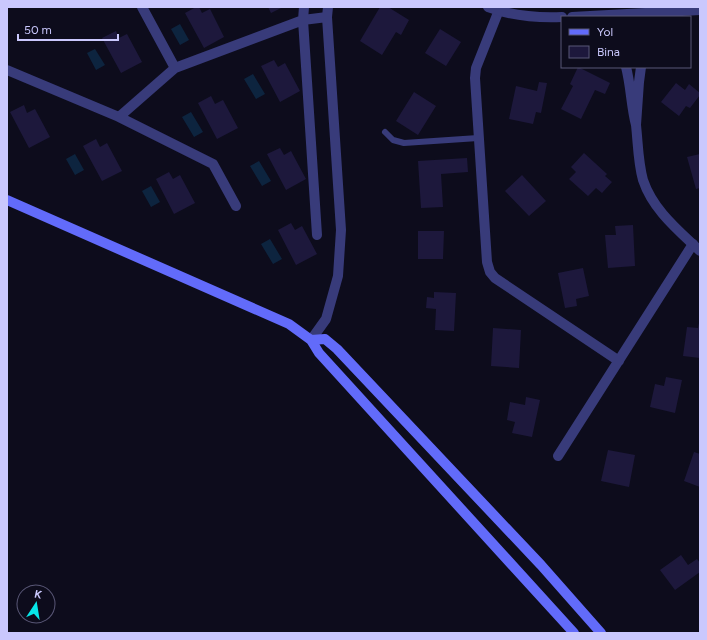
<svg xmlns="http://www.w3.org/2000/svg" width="707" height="640" viewBox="0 0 707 640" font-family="Figtree,sans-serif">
<rect width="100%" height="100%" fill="#0d0c1c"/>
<path fill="#0d243f" d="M180 24 189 40 180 45 171 29Z
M95 49 105 65 96 70 87 53Z
M253 74 265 94 256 99 244 79Z
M191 112 203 132 194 137 182 117Z
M75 154 84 170 75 175 66 159Z
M259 161 271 181 262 186 250 166Z
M151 186 160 202 151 207 142 191Z
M270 239 282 259 273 264 261 244Z"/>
<path fill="#1d183c" d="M196 7H199L202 13 210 9 224 37 204 48 185 13Z
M268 7H283L271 13Z
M380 7H388L409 20 401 35 396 32 382 55 360 41Z
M440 29 461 42 446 66 425 53Z
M116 31 119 38 127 34 142 62 121 73 102 38Z
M274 60 278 67 285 63 300 91 280 102 261 66Z
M578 67 610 83 605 94 595 90 581 119 561 109 573 86 570 84Z
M539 82 547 83 541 113 536 112 533 124 509 119 516 86 537 91Z
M676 83 685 90 689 84 700 93V95L690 108 686 106 679 116 661 102Z
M414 92 436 106 418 135 396 121Z
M211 96 215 104 223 100 238 128 217 139 198 103Z
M24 105 27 113 35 109 50 137 29 148 10 112Z
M96 139 100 147 107 143 122 171 102 181 83 146Z
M280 148 284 155 291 151 306 179 286 190 267 154Z
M584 153 607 174 605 176 612 182 602 193 596 188 588 196 569 179 576 172 571 167Z
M700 154V188L696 189 687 157Z
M467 158 468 172 441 174 443 207 421 208 418 161Z
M169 172 173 179 180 175 195 203 174 214 156 179Z
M522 175 546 201 529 216 505 191Z
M291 223 295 230 302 226 317 254 296 265 278 230Z
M633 225 635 266 608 268 605 235H616L615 226Z
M418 231H444L443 259H418Z
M583 268 589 296 576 299 577 306 565 308 558 273Z
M434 292 456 293 454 331 435 330 436 309 426 308 427 297 434 298Z
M699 323 700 358 683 356 687 327 698 328Z
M493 328 521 330 519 368 491 366Z
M666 377 682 380 675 413 650 407 655 384 664 386Z
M526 397 540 400 532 437 512 433 515 422 507 420 510 402 525 405Z
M608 450 635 455 629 487 601 481Z
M694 452 700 454V487L684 481Z
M681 555 688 565 697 559 700 563V572L675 590 660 570Z"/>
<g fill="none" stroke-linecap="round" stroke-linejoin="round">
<path stroke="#383b7a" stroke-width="6" d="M385 132 393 140 404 143 478 138"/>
<path stroke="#383b7a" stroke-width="10" d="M142 7 175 68
M304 7 303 20 317 235
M499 10 476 68 475 78 487 262 490 272 495 278 619 361
M7 70 119 117 175 68 303 20 327 17
M119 117 213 164 236 206
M311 340 326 319 338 276 341 230 327 17 328 7
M558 456 693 244"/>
<path stroke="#383b7a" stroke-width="10" d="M488 7C512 16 537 18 562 17
M572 17 700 10
M626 67C631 86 631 106 636 125L639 82 641 67
M636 125C638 143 638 162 643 180 653 210 678 230 700 251"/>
<path stroke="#626bfa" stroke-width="10" d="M7 200 289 324 311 340 319 353 574 633
M311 340 325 339 337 349 541 565 601 633"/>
</g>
<rect width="707" height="640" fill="none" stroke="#cac8fd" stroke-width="16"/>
<rect x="561" y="16" width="130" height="52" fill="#0d0c1c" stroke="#595776"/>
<rect x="569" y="29" width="20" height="6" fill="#626bfa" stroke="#595776"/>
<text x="597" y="36" font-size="12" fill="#cac8fd">Yol</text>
<rect x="569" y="46" width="20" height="12" fill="#1d183c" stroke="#595776"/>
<text x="597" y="56" font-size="12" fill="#cac8fd">Bina</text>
<g transform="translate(36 604) rotate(12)"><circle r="19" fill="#0d0c1c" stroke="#595776"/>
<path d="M0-3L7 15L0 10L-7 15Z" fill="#07e7ea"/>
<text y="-6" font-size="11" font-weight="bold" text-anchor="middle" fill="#cac8fd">K</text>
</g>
<path d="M18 34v6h100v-6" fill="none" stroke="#cac8fd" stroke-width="2"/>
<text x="24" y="34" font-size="12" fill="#cac8fd" stroke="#0d0c1c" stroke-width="3" paint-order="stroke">50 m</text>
</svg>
